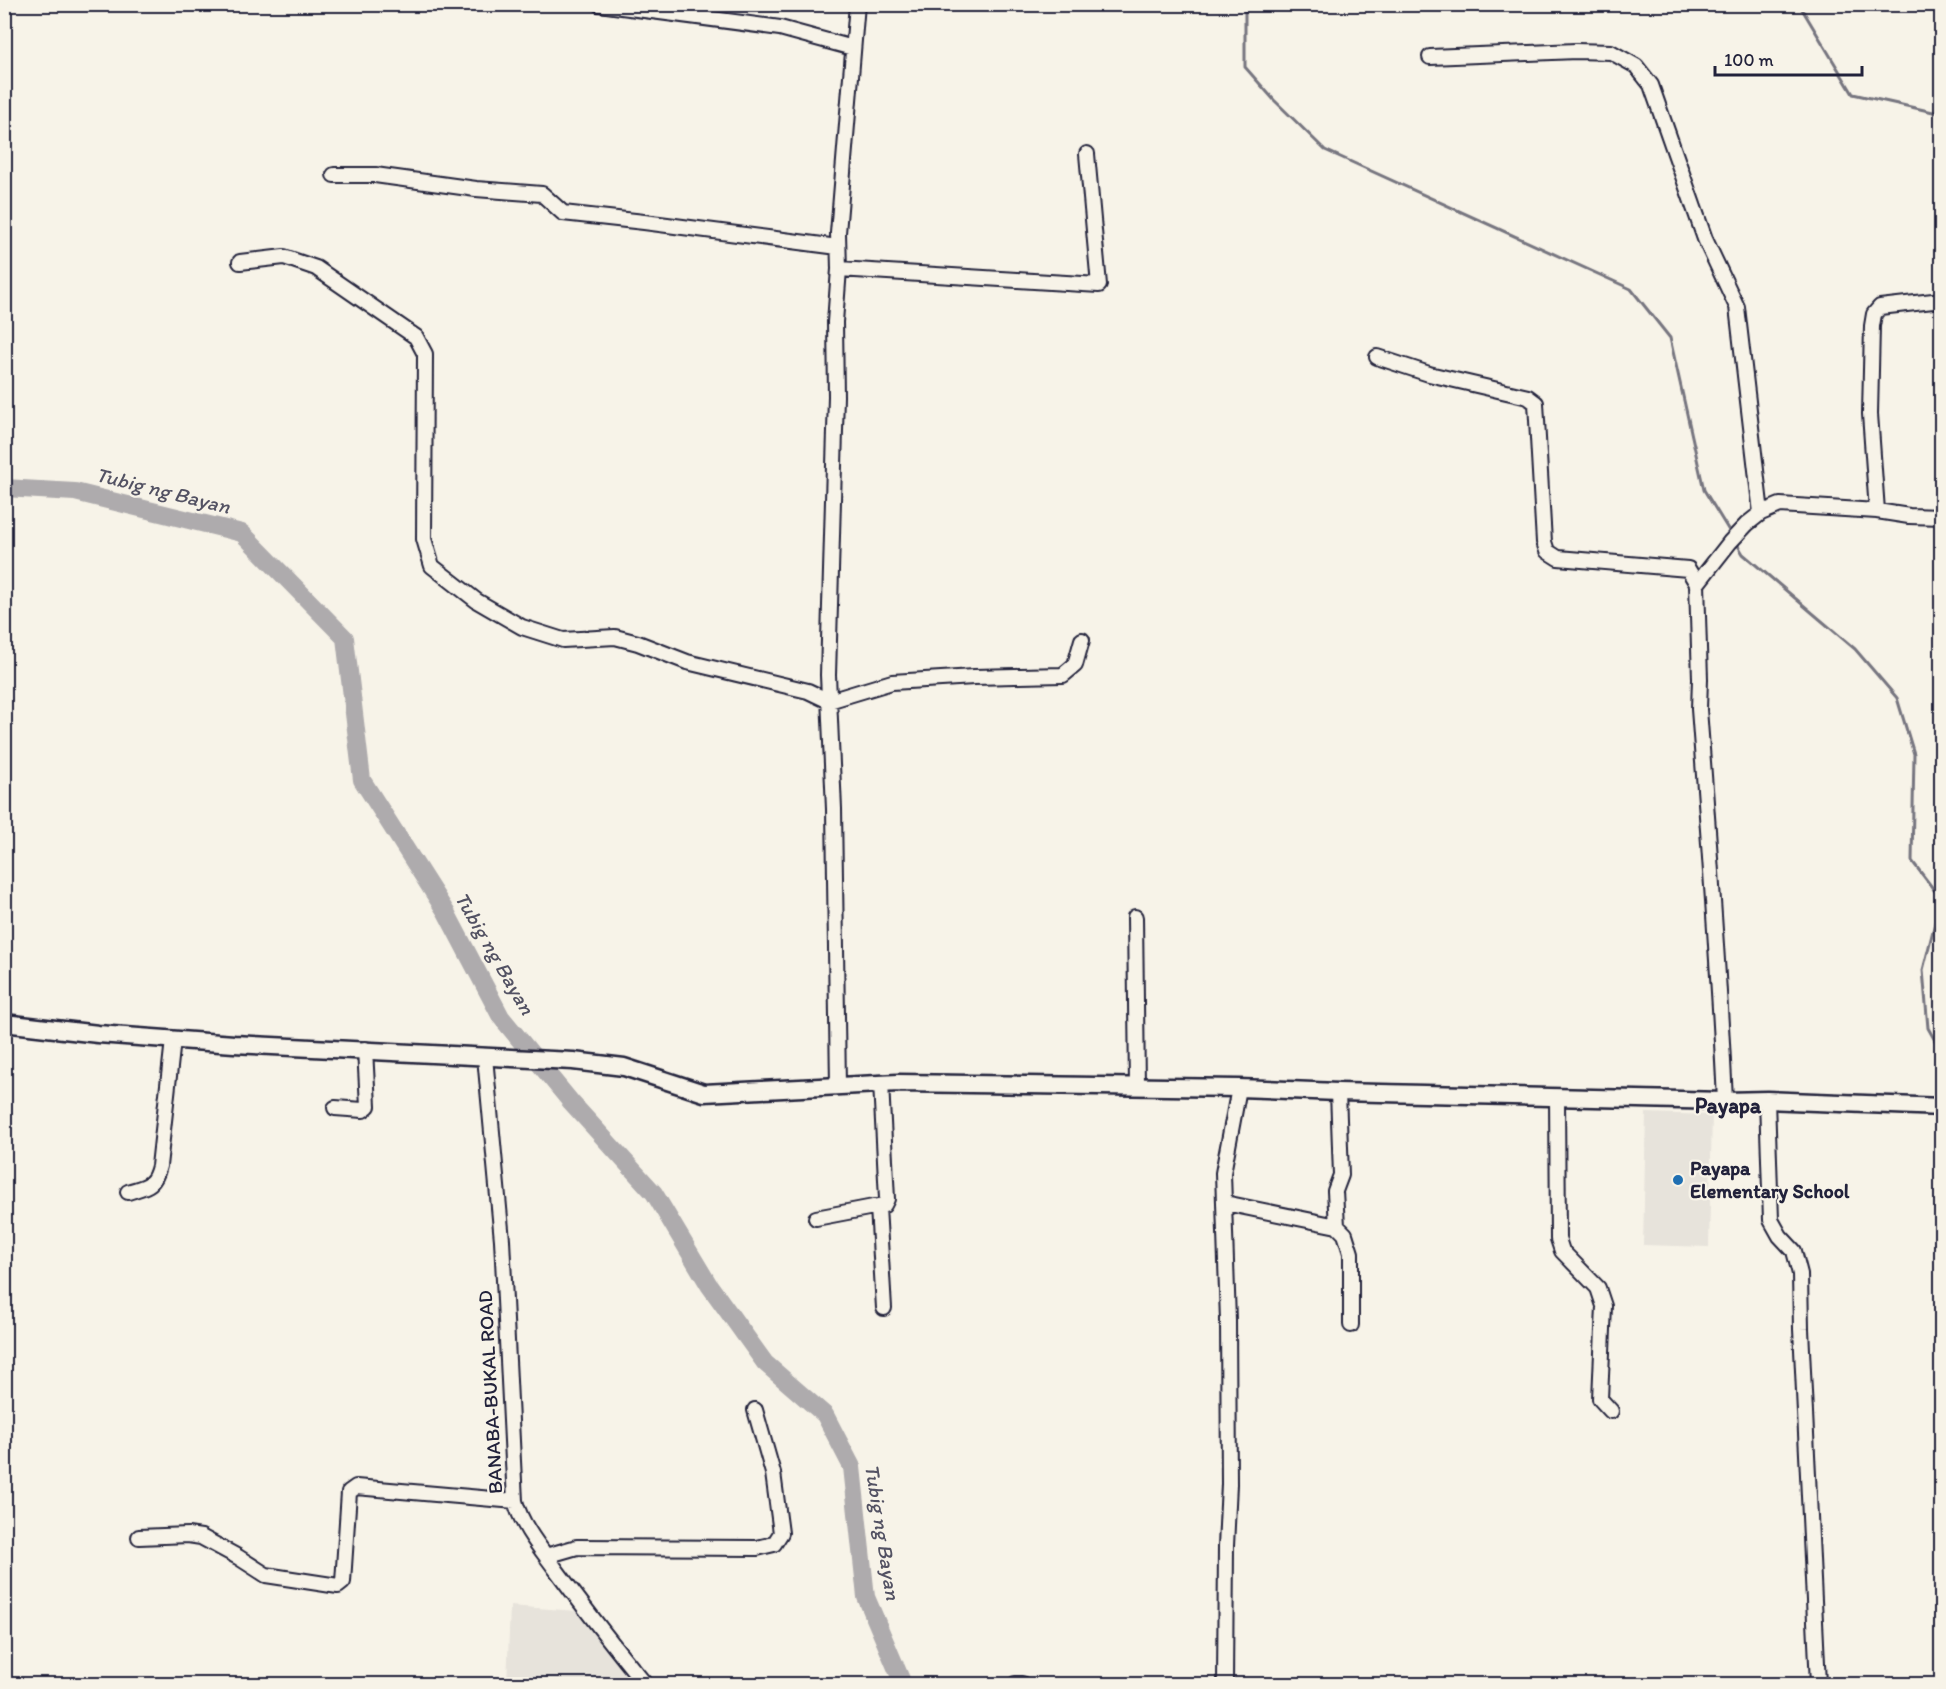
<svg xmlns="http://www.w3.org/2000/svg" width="1946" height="1689" viewBox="0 0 1946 1689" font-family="Itim,sans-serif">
<rect width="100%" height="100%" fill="#f7f3e8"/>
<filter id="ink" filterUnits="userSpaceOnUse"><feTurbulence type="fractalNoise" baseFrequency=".0167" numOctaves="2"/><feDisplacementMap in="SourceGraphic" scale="12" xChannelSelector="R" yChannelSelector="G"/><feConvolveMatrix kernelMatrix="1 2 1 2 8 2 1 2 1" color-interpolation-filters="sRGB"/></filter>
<g filter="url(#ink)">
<path fill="#e7e3db" d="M1646 1113 1712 1115 1709 1247 1643 1245Z
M510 1606 577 1611 635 1684H507Z"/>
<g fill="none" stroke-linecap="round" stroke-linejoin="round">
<path stroke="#76747f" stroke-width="3" d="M1245 4V67L1274 100 1325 150 1631 289 1670 338 1704 490 1731 534
M1799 4 1853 94 1942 114
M1736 542 1743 554 1855 649 1897 698 1914 754 1912 861 1941 899 1923 970 1928 1028 1942 1053"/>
<path stroke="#aeabad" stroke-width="18" d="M4 488 75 492 242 533 345 638 362 780 446 912 501 1017 571 1102 654 1193 709 1285 765 1363 825 1415 852 1467 866 1597 903 1684"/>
<defs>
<path id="minor" d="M599 4 780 28 853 48
M1430 57 1576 51 1611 52 1636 66 1651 85 1705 239 1737 307 1761 513
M334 175H375L476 189 542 194 563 213 644 222 838 247
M240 262 284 257 316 268 416 337 425 354 424 539 432 566 477 601 522 627 563 640 615 637 638 643 687 662 808 691 829 701 892 682 974 677 1063 675 1075 665 1082 640
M839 269 1099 285 1087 154
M1377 357 1429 374 1528 397 1536 403 1544 542 1547 551 1558 558 1688 569 1697 584 1700 679 1699 709C1709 840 1719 970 1725 1101
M1877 511 1870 414 1872 326 1874 314 1880 307 1942 300
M1697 584 1730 542 1747 524 1761 513 1780 505 1877 511 1909 516 1942 517
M1135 917 1137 1086
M485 1057 502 1240 515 1501C522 1527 542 1550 557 1571 586 1610 615 1648 645 1684
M838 1086 834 809 828 675 836 396 835 322 839 269 838 233 857 4
M1557 1097 1558 1239 1562 1251 1598 1288 1604 1306 1600 1399 1611 1411
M1767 1100 1771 1220 1780 1236 1794 1251 1800 1274 1801 1329 1818 1684
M335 1108 363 1110 368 1106 365 1049
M128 1192C146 1186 154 1187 159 1166L173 1040
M1225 1203 1337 1226 1345 1234 1351 1253V1325
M878 1207 884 1308
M816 1218 884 1205 887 1199 881 1083
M1337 1226 1335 1191 1341 1175 1338 1092
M139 1537 188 1535 201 1537 238 1557 266 1575 338 1586 343 1582 349 1492 356 1487 515 1501
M546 1556 577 1547 757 1548 774 1544 781 1533 773 1473 755 1410
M1015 1684H1022
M1225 1684 1226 1546 1229 1484 1228 1321 1223 1173 1239 1088"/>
<path id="major" d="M4 1023 98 1034 234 1044 573 1061 624 1067 704 1093 898 1083 1239 1088 1338 1092 1725 1101 1767 1100 1942 1107"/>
</defs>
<use href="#minor" stroke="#22223b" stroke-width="18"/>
<use href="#major" stroke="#22223b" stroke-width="21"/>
<use href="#minor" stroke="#f7f3e8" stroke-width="14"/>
<use href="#major" stroke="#f7f3e8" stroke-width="16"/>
</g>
</g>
<circle fill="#1f6fb2" stroke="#f7f3e8" stroke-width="2" cx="1678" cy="1180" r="6"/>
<g text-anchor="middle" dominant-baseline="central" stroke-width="4.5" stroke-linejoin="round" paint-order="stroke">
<g font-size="20" font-weight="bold" fill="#22223b" stroke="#f7f3e8" text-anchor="start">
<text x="1690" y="1168">Payapa<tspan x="1690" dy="23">Elementary School</tspan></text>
</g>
<g font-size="20" fill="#22223b" stroke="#f7f3e8">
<text transform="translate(490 1392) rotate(-93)">BANABA-BUKAL ROAD</text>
</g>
<g font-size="21" font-style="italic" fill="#535263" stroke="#f7f3e8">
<text transform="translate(163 490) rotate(14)">Tubig ng Bayan</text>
<text transform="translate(495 953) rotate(60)">Tubig ng Bayan</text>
<text transform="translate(883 1532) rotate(81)">Tubig ng Bayan</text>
</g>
<g font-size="22" font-weight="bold" fill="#22223b" stroke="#f7f3e8">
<text x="1728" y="1105">Payapa</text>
</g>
</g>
<rect width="1946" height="1689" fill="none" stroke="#f7f3e8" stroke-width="24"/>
<rect x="12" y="12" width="1922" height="1665" fill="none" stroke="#22223b" stroke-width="2" filter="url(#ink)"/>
<path d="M1715 66v9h147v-9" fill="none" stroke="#22223b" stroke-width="3"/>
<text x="1724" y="66" font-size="18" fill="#22223b" stroke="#f7f3e8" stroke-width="4.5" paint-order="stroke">100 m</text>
</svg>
